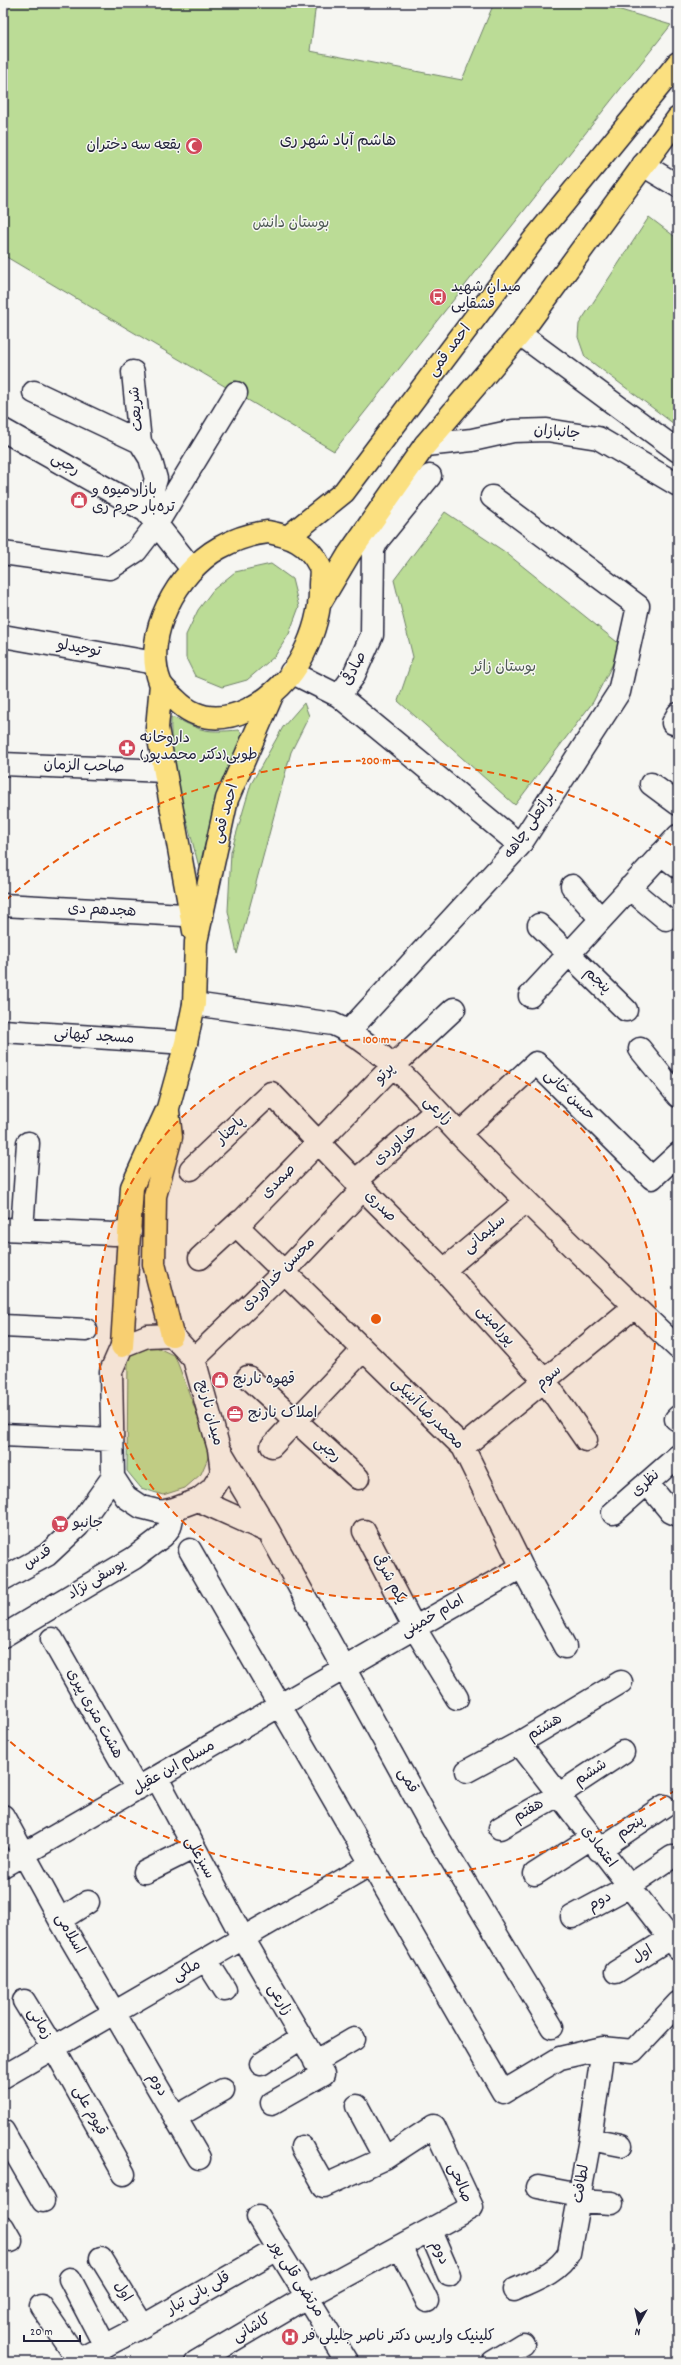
<svg xmlns="http://www.w3.org/2000/svg" width="681" height="2365" viewBox="0 0 681 2365" font-family="Dekko,'Playpen Sans Arabic',sans-serif">
<rect width="100%" height="100%" fill="#f6f6f2"/>
<filter id="ink" filterUnits="userSpaceOnUse"><feTurbulence type="fractalNoise" baseFrequency=".025" numOctaves="2"/><feDisplacementMap in="SourceGraphic" scale="8" xChannelSelector="R" yChannelSelector="G"/><feConvolveMatrix kernelMatrix="1 2 1 2 8 2 1 2 1" color-interpolation-filters="sRGB"/></filter>
<g filter="url(#ink)">
<path fill="#bbdc96" stroke="#6e7f68" d="M3 3H316L310 51 462 80 494 3H597L671 25 334 451 3 255Z
M649 217 678 239V427L585 357 578 337 579 324Z
M445 512 505 552 622 646 593 702 515 805 398 701 413 657 394 580Z
M271 564 292 579 299 607 289 634 275 656 247 680 222 687 195 676 186 658V635L198 610 213 590 235 572Z
M304 703 309 716 291 752 237 954 228 911 231 852 251 784 283 727Z
M171 717C180 719 186 724 195 727 208 733 225 731 239 730L244 736 217 801 199 867C187 819 169 767 171 717Z
M152 1345 175 1356 211 1451 201 1474 185 1488 163 1495 141 1488 127 1471 128 1356Z"/>
<g fill="none" stroke-linecap="round" stroke-linejoin="round">
<defs>
<path id="minor" d="M643 165 678 186
M520 334 678 451
M133 372 140 442 150 458 156 479 146 511
M34 392 140 442
M3 430 146 511 192 569
M425 445 472 440 513 431 547 430 598 438 678 485
M430 476 377 541 373 550 372 635 353 677 339 696 520 845
M3 553 110 568 136 551 156 525 236 393
M3 636 155 663
M291 672 339 696
M673 723 678 714
M3 764 164 771
M651 784 678 804
M661 854 678 867
M572 886 600 918
M629 888 666 919
M3 905 202 916
M539 925 626 1010
M530 996 678 836
M194 1004 333 1024C382 1045 428 1102 466 1141 536 1211 606 1280 678 1348
M454 1009 392 1067 237 1226 463 1447 522 1567 565 1647
M3 1031 186 1043
M349 1031 520 845 619 692 638 606 492 497
M640 1049 678 1096
M459 1134 536 1063 652 1178 678 1154
M191 1169 271 1093 363 1189 444 1270 545 1381 586 1440
M355 1181 436 1111
M3 1229 114 1234 130 1232
M22 1230 28 1143
M200 1258 239 1222
M444 1270 526 1201
M3 1326 86 1330
M172 1335 194 1359 219 1449 222 1473 212 1489 198 1500 174 1509 161 1512 141 1507 126 1497 113 1477 111 1371 122 1346 147 1336Z
M194 1359 284 1272 363 1189
M248 1377 358 1478
M676 1419 678 1417
M3 1435 112 1440
M272 1446 363 1350
M463 1447 634 1307
M219 1449 269 1532 433 1829 552 2027
M647 1483 671 1512 678 1515
M198 1500 269 1532
M613 1513 678 1456
M364 1531 414 1627 457 1698
M190 1550 503 2092 560 2058 603 2048 633 2051 678 2003
M3 1579 47 1555 78 1526 113 1477
M3 1636 134 1558 163 1536 170 1527 174 1509
M52 1639 137 1789
M519 1743 678 1949
M467 1771 519 1743 621 1682
M157 1778 243 1938 323 2074 272 2103
M3 1816 60 1920 199 2158
M500 1828 558 1795 623 1752
M599 1850 664 1806
M3 1866C176 1767 348 1664 522 1567
M145 1872 193 1848
M535 1874 591 1838
M572 1917 628 1887 672 1857
M60 1920 88 1902
M206 1960 225 1990
M616 1972 670 1938
M24 2001 53 2048
M54 2048 124 2174
M315 2062 354 2039
M261 2064 301 2038
M3 2077 371 1864
M357 2106 385 2158
M176 2117 223 2090
M3 2131 43 2201
M590 2139 621 2145
M538 2187 580 2195
M579 2201 612 2203
M258 2217 347 2362
M3 2227 11 2241
M430 2231 449 2275
M400 2246 427 2301
M101 2258 143 2326
M70 2279 105 2346
M514 2290C533 2281 558 2273 569 2253L590 2139 603 2048
M41 2306 78 2360 143 2326 276 2250
M196 2362 308 2296 472 2207 434 2126 385 2158 324 2186 302 2147
M493 2362 523 2344"/>
<path id="major" d="M268 532C290 536 308 543 319 565 322 570 320 579 320 585 321 610 314 633 303 655 282 698 218 743 176 700 171 695 163 689 160 682 142 635 178 571 219 548 235 539 250 534 268 532Z
M289 536 344 492 532 242 678 63
M321 601 349 554 425 445 520 334 678 118
M161 684 157 728 194 931
M168 1111 171 1137 155 1196 154 1264 172 1335
M122 1346 132 1187 168 1108 186 1043 194 1004 196 942 227 799 273 693"/>
</defs>
<use href="#minor" stroke="#22223b" stroke-width="25"/>
<use href="#major" stroke="#22223b" stroke-width="25"/>
<use href="#minor" stroke="#f6f6f2" stroke-width="22"/>
<use href="#major" stroke="#fbe080" stroke-width="22"/>
</g>
</g>
<circle cx="376" cy="1319" r="280" fill="#e8590c" fill-opacity=".12"/>
<g fill="none" stroke="#e8590c" stroke-width="2" stroke-dasharray="7 5">
<circle cx="376" cy="1319" r="280"/>
<path d="M676 1790A559 559 0 0 1 6 1738M6 900A559 559 0 0 1 676 848"/>
</g>
<defs>
<symbol id="mosque-disc" viewBox="-11 -11 22 22"><circle r="9.5" fill="#d1495b" stroke="#f6f6f2"/><path d="M3.5-4.9A6 6 0 1 0 3.5 4.9A5 5 0 1 1 3.5-4.9Z" fill="#fff"/></symbol>
<symbol id="bus-disc" viewBox="-11 -11 22 22"><circle r="9.5" fill="#d1495b" stroke="#f6f6f2"/><path d="M-5-6H5V4H4V6H2V4H-2V6H-4V4H-5ZM-3.5-4V0h7V-4ZM-3.5 1.2v1.5H-2V1.2ZM2 1.2v1.5H3.5V1.2Z" fill="#fff"/></symbol>
<symbol id="shop-disc" viewBox="-11 -11 22 22"><circle r="9.5" fill="#d1495b" stroke="#f6f6f2"/><path d="M-5-2.5h2.3a2.7 3.5 0 0 1 5.4 0H5L5.5 6h-11ZM-1.5-2.5h3a1.5 2.3 0 0 0-3 0Z" fill="#fff"/></symbol>
<symbol id="pharmacy-disc" viewBox="-11 -11 22 22"><circle r="9.5" fill="#d1495b" stroke="#f6f6f2"/><path d="M-2-6h4v4h4v4h-4v4h-4v-4h-4v-4h4Z" fill="#fff"/></symbol>
<symbol id="office-disc" viewBox="-11 -11 22 22"><circle r="9.5" fill="#d1495b" stroke="#f6f6f2"/><path d="M-6-3h4V-5.5h4V-3h4V5H-6ZM-1-4.5V-3h2v-1.5ZM-6 0V1H6V0Z" fill="#fff"/></symbol>
<symbol id="supermarket-disc" viewBox="-11 -11 22 22"><circle r="9.5" fill="#d1495b" stroke="#f6f6f2"/><path d="M-6-5.5h2.5l.6 2H6L4.5 2H-2.5L-4.4-4H-6ZM-1.5 3.2a1.3 1.3 0 1 0 .1 0ZM3 3.2a1.3 1.3 0 1 0 .1 0Z" fill="#fff"/></symbol>
<symbol id="hospital-disc" viewBox="-11 -11 22 22"><circle r="9.5" fill="#d1495b" stroke="#f6f6f2"/><path d="M-5-5h3v3.5h4V-5h3V5h-3V1.5h-4V5h-3Z" fill="#fff"/></symbol>
</defs>
<g fill-rule="evenodd">
<use href="#mosque-disc" x="184" y="136" width="20" height="20"/>
<use href="#bus-disc" x="428" y="287" width="20" height="20"/>
<use href="#shop-disc" x="69" y="490" width="20" height="20"/>
<use href="#pharmacy-disc" x="117" y="738" width="20" height="20"/>
<use href="#shop-disc" x="210" y="1370" width="20" height="20"/>
<use href="#office-disc" x="225" y="1404" width="20" height="20"/>
<use href="#supermarket-disc" x="50" y="1514" width="20" height="20"/>
<use href="#hospital-disc" x="280" y="2327" width="20" height="20"/>
</g>
<g text-anchor="middle" dominant-baseline="central" stroke-width="3" stroke-linejoin="round" paint-order="stroke">
<g font-size="15" fill="#22223b" stroke="#f6f6f2" text-anchor="start">
<text x="181" y="146" text-anchor="end">بقعه سه دختران</text>
<text x="451" y="288">میدان شهید<tspan x="451" dy="17">قشقایی</tspan></text>
<text x="92" y="491">بازار میوه و<tspan x="92" dy="17">تره‌بار حرم ری</tspan></text>
<text x="140" y="739">داروخانه<tspan x="140" dy="17">طوبی(دکتر محمدپور)</tspan></text>
<text x="233" y="1380">قهوه نارنج</text>
<text x="248" y="1414">املاک نارنج</text>
<text x="73" y="1524">جانبو</text>
<text x="303" y="2337">کلینیک واریس دکتر ناصر جلیلی فر</text>
</g>
<g font-size="15" fill="#505a56" stroke="#f6f6f2">
<text x="291" y="224">بوستان دانش</text>
<text x="504" y="668">بوستان زائر</text>
</g>
<g font-size="15" fill="#22223b" stroke="#f6f6f2">
<text transform="translate(450 351) rotate(-53)">احمد قمی</text>
<text transform="translate(137 409) rotate(-95)">شریعت</text>
<text transform="translate(557 433) rotate(5)">جانبازان</text>
<text transform="translate(65 465) rotate(30)">رجبی</text>
<text transform="translate(79 649) rotate(10)">توحیدلو</text>
<text transform="translate(355 669) rotate(-62)">صادقی</text>
<text transform="translate(84 767) rotate(2)">صاحب الزمان</text>
<text transform="translate(226 814) rotate(-74)">احمد قمی</text>
<text transform="translate(530 826) rotate(-55)">براتعلی چاهه</text>
<text transform="translate(102 911) rotate(3)">هجدهم دی</text>
<text transform="translate(597 981) rotate(44)">پنجم</text>
<text transform="translate(94 1037) rotate(4)">مسجد کیهانی</text>
<text transform="translate(385 1074) rotate(-45)">پرتو</text>
<text transform="translate(569 1096) rotate(45)">حسن خانی</text>
<text transform="translate(437 1111) rotate(45)">زارعی</text>
<text transform="translate(231 1131) rotate(-43)">پاچنار</text>
<text transform="translate(396 1146) rotate(-41)">خداوردی</text>
<text transform="translate(279 1182) rotate(-45)">صمدی</text>
<text transform="translate(380 1207) rotate(45)">صدری</text>
<text transform="translate(485 1235) rotate(-40)">سلیمانی</text>
<text transform="translate(279 1275) rotate(-45)">محسن خداوردی</text>
<text transform="translate(495 1326) rotate(48)">پورامینی</text>
<text transform="translate(549 1378) rotate(-40)">سوم</text>
<text transform="translate(209 1413) rotate(75)">میدان نارنج</text>
<text transform="translate(427 1414) rotate(45)">محمدرضا آبنیکی</text>
<text transform="translate(327 1450) rotate(42)">رجبی</text>
<text transform="translate(646 1484) rotate(-41)">نظری</text>
<text transform="translate(38 1558) rotate(-33)">قدس</text>
<text transform="translate(389 1579) rotate(62)">یکم شرقی</text>
<text transform="translate(97 1580) rotate(-31)">یوسفی نژاد</text>
<text transform="translate(433 1617) rotate(-30)">امام خمینی</text>
<text transform="translate(94 1714) rotate(61)">هشت متری پیری</text>
<text transform="translate(545 1728) rotate(-31)">هشتم</text>
<text transform="translate(174 1768) rotate(-30)">مسلم ابن عقیل</text>
<text transform="translate(591 1773) rotate(-33)">ششم</text>
<text transform="translate(407 1781) rotate(61)">قمی</text>
<text transform="translate(529 1811) rotate(-30)">هفتم</text>
<text transform="translate(631 1828) rotate(-34)">پنجم</text>
<text transform="translate(598 1847) rotate(53)">اعتمادی</text>
<text transform="translate(199 1858) rotate(61)">سبزعلی</text>
<text transform="translate(600 1902) rotate(-28)">دوم</text>
<text transform="translate(69 1934) rotate(60)">اسلامی</text>
<text transform="translate(643 1955) rotate(-32)">اول</text>
<text transform="translate(187 1971) rotate(-30)">ملکی</text>
<text transform="translate(279 2000) rotate(60)">زارعی</text>
<text transform="translate(39 2024) rotate(59)">زمانی</text>
<text transform="translate(157 2085) rotate(60)">دوم</text>
<text transform="translate(89 2111) rotate(61)">قیوم علی</text>
<text transform="translate(459 2183) rotate(67)">صالحی</text>
<text transform="translate(582 2184) rotate(-80)">لطافت</text>
<text transform="translate(439 2253) rotate(65)">دوم</text>
<text transform="translate(296 2279) rotate(57)">مرتضی قلی پور</text>
<text transform="translate(122 2292) rotate(58)">اول</text>
<text transform="translate(199 2294) rotate(-30)">قلی بانی تبار</text>
<text transform="translate(252 2329) rotate(-30)">کاشانی</text>
</g>
<g font-size="16" fill="#22223b" stroke="#f6f6f2">
<text x="338" y="141">هاشم آباد شهر ری</text>
</g>
</g>
<circle cx="376" cy="1319" r="6" fill="#e8590c" stroke="#f6f6f2" stroke-width="2"/>
<g font-size="12" text-anchor="middle" font-weight="bold" fill="#e8590c" stroke="#f6f6f2" stroke-width="3" stroke-linejoin="round" paint-order="stroke">
<text x="376" y="764">200 m</text>
<text x="376" y="1043">100 m</text>
</g>
<rect width="681" height="2365" fill="none" stroke="#f6f6f2" stroke-width="16"/>
<rect x="8" y="8" width="665" height="2349" fill="none" stroke="#22223b" stroke-width="1.5" filter="url(#ink)"/>
<g transform="translate(639 2323) rotate(188)" stroke="#f6f6f2" stroke-width="3" paint-order="stroke">
<path d="M0-3L7 15L0 10L-7 15Z" fill="#22223b"/>
<text y="-6" font-size="11" font-weight="bold" text-anchor="middle" fill="#22223b">N</text>
</g>
<path d="M24 2335v6h56v-6" fill="none" stroke="#22223b" stroke-width="2"/>
<text x="30" y="2335" font-size="12" fill="#22223b" stroke="#f6f6f2" stroke-width="3" paint-order="stroke">20 m</text>
</svg>
